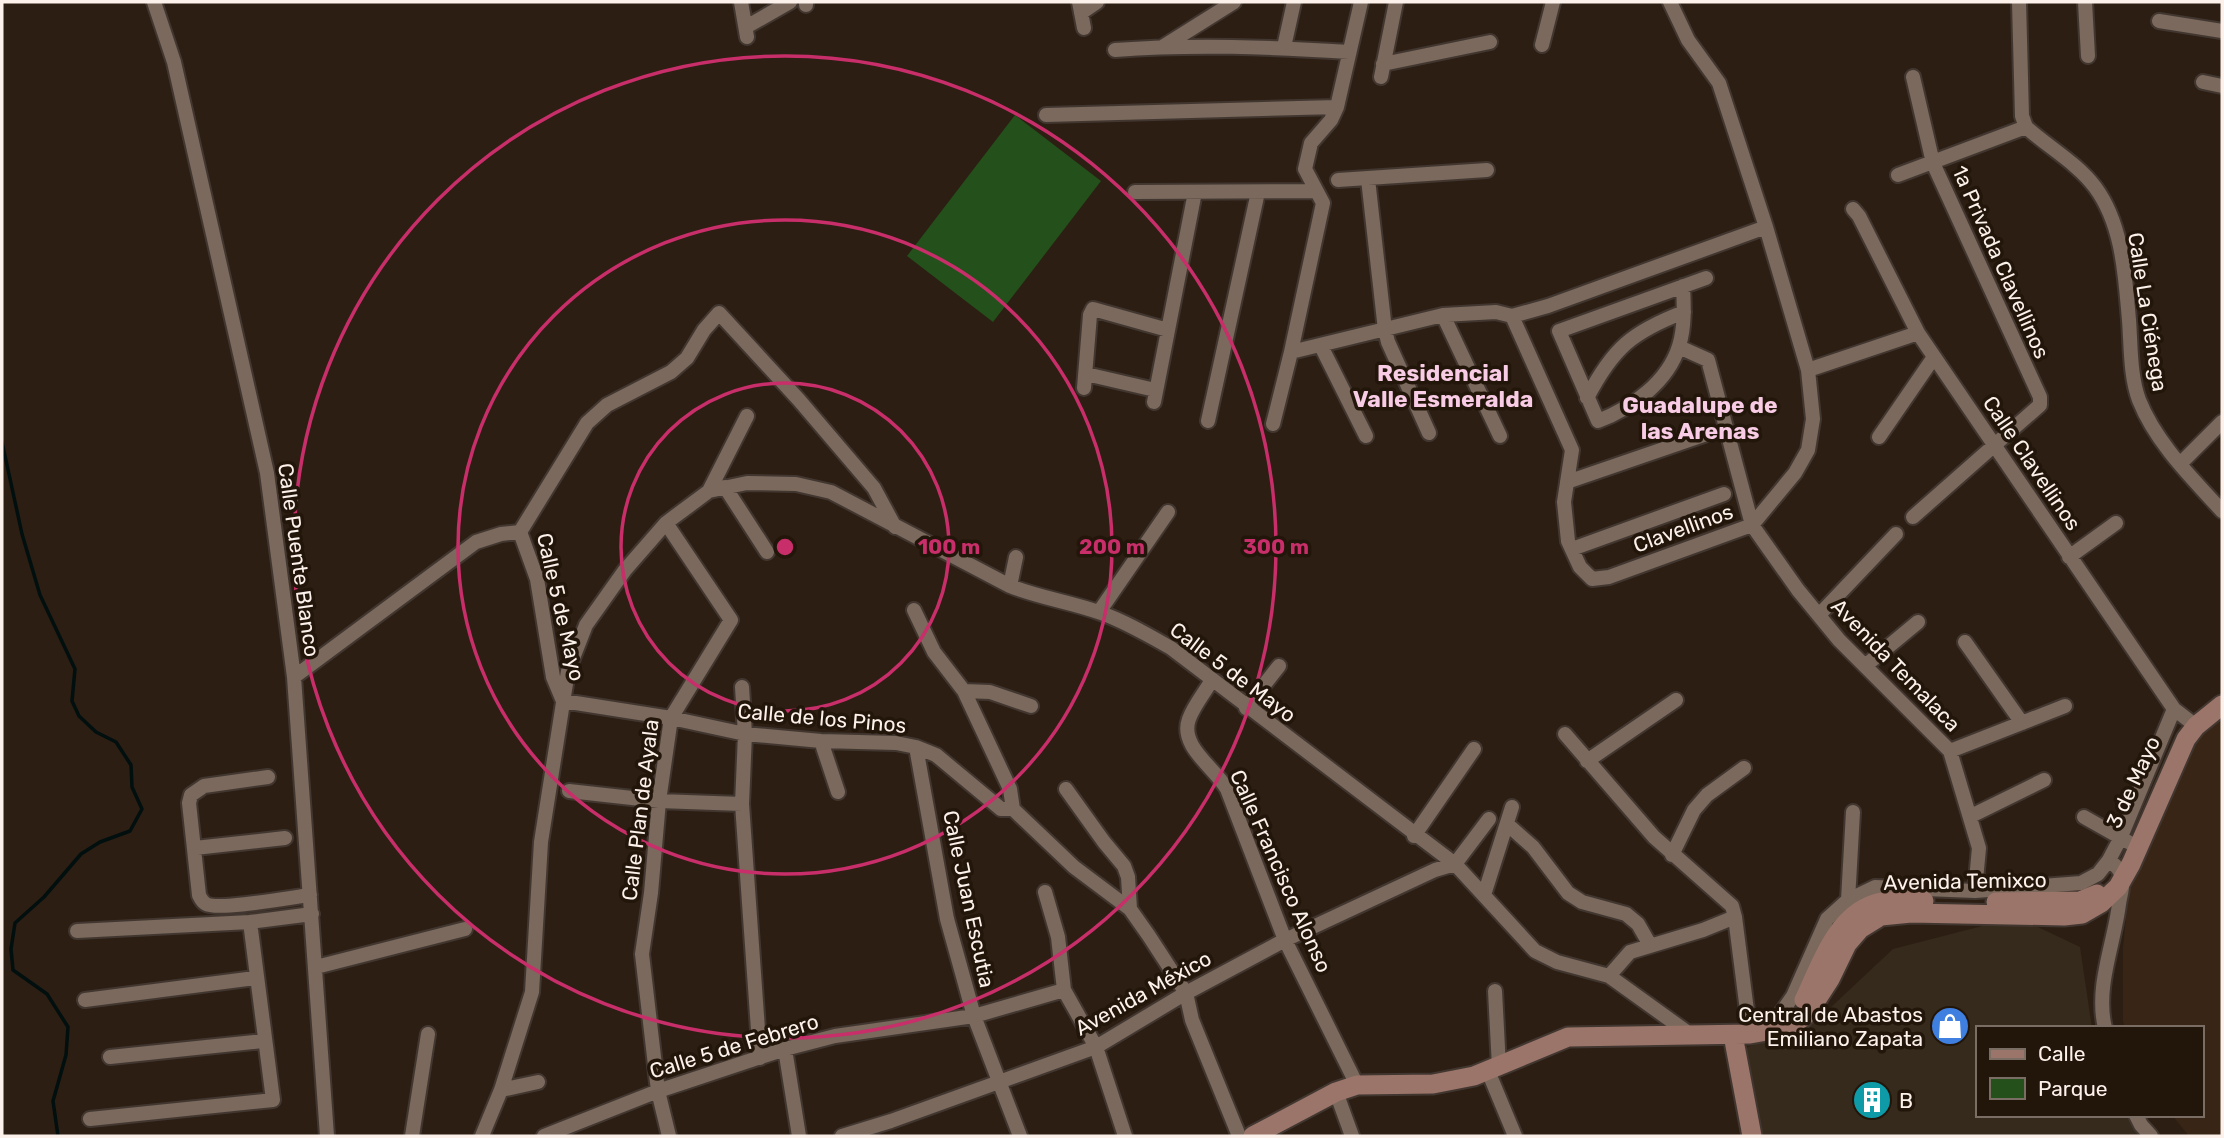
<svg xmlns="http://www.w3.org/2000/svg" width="2224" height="1138" viewBox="0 0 2224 1138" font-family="Rubik,sans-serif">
<rect width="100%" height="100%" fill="#2c1e13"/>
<path fill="#362a1c" d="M2017 917 2080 947 2092 1028H1977V1115H2130L2145 1136H1763L1745 1048 1813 1024 1893 949Z"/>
<path fill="#382515" d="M2222 714V1136H2189L2172 1115H2201V1028H2125L2123 1021V947L2130 878 2201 728Z"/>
<path fill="#23501b" d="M1015 115 1101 181 993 322 907 256Z"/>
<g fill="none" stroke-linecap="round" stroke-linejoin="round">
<path stroke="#020f0f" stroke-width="3.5" d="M2 442 22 534 40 595 75 669 72 701 79 716 96 732 116 742 131 765 132 787 142 809 130 831 100 842 81 854 44 897 15 923 11 949 13 970 47 994 68 1027 66 1055 53 1101 58 1136"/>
<defs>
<path id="street" d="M154 2 174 62 267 473 294 677 327 1136
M741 2 747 37
M806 2V5
M1079 2 1084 28
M2019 2 2022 116 2026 127C2048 147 2077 163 2095 187 2123 225 2125 276 2129 320 2131 346 2130 376 2139 400 2156 443 2192 478 2222 511
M2085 2 2088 56
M1081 13 1097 2
M2159 21 2222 31
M746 27 790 2
M1542 45 1553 2
M1164 46 1234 2
M1284 47 1294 2
M1115 50C1193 44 1271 47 1349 52
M1383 64 1490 42
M1381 77 1396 2
M1913 77 1933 163 2040 397V405L1913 517
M2203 82 2222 86
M1046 115 1337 107
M1898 175 2026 127
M1368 179 1385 330 1388 342 1429 433
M1338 180 1487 170
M1135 192 1315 191
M1853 209 1859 216 1918 333 2174 709 2196 726
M1683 286C1684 305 1685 327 1679 346 1668 382 1632 408 1598 421L1559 331 1706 278
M1443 315 1500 436
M1512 316 1572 450 1564 502 1568 541 1580 567 1592 579 1609 577 1752 525 1795 473 1808 450 1813 419 1808 370 1766 227 1719 83 1688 40 1670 2
M1512 316 1548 306 1766 227
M1321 346 1366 436
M1679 347 1708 360 1752 525 1798 590 1839 640 1950 751 1979 848 1975 891
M1291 352 1443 315 1496 312 1512 316
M1808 370 1918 333
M1086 374 1155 390
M1084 388 1090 315 1093 309 1168 330
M1587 398C1613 348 1632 332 1684 312
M1154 402 1195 192
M1208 421 1258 192
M1273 424 1291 352 1323 203 1305 169 1311 143 1331 120 1337 107 1361 2
M1879 437 1934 357
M2180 464 2222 422
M1567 482 1704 435
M725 487 767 552
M709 491 747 416
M666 523 731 620 671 718 659 801 651 893 642 954 658 1091 669 1136
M520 532 537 579 553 677 563 701 671 718 745 734 821 741 896 743 916 747 936 755 1001 809H1013L1074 867 1130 909 1149 936 1186 993 1192 1020 1239 1136
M520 532 587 423 607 405 671 372 687 358 704 330 719 313 799 400 874 488 895 527
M1572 549 1724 494
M2069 557 2116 523
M1010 586 1016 557
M914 610 934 652 964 691 1010 789 1013 809
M1099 612 1168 512
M1819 615 1896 534
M1965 642 2022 723
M1865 666 1918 622
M294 677 476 542 501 534 520 532
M1212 680C1205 692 1194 705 1189 719 1179 746 1214 767 1227 789L1285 940 1357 1085
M742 687 745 734 742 804 760 1058
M964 691 990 692 1031 706
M1246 708 1279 666
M1565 734 1654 837 1732 906 1735 917 1750 1034
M821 741 838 792
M916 747 947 919 974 1016 1020 1136
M1950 751 2065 706
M1587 761 1676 700
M268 777 204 786 191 795 189 803 199 895C201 899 202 902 206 904 218 911 293 897 310 895
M1066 789 1104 842 1124 866 1128 877 1130 909
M569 791 659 801 742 804
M1971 816 2044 780
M2084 817 2130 843
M1507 824 1533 847 1568 893 1582 902 1626 914 1638 924 1650 945
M1414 836 1474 749
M195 848 285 838
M1672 855 1694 810 1707 795 1744 768
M1045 892 1058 937 1064 990 1096 1047 1125 1136
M1484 895 1512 807
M1848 900 1853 812
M77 931 250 922 312 914
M316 967 465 929
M1609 976 1630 952 1703 930 1735 917
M1495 991 1499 1067
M85 1000 255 978
M2105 1028C2095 987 2114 945 2119 904 2120 896 2124 885 2122 877 2120 869 2115 865 2109 860
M1768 1032 1793 996 1827 919 1848 900 1875 887 1975 891 2081 883 2098 874 2109 860 2120 839 2174 709
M785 1049 799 1136
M110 1057 263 1041
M1488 1071 1515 1136
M501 1090 538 1082
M1336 1092 1352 1136
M2136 1115 2141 1125 2151 1136
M90 1119 273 1100 250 922
M412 1136 428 1034
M482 1136 501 1090 532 992 541 842 568 671 586 625 625 570 666 523 709 491 747 483 796 484 831 492 1010 586C1040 598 1071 602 1101 613 1126 622 1148 635 1171 648L1455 864 1535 951 1557 962 1609 976 1691 1035
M544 1136 658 1091 785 1049 835 1036 974 1016 1064 990
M842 1136 891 1121 1096 1047 1186 993 1285 940 1435 870 1455 864 1489 819"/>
<path id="secondary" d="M1996 902 2080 901 2097 894
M1804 1000C1820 967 1835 917 1874 904 1890 899 1908 901 1924 901
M1733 1035 1752 1136
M1253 1136 1336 1092 1357 1085 1433 1084 1474 1076 1568 1037 1750 1034 1783 1028 1797 1022 1808 1013 1830 979 1847 944 1860 929 1881 916 1911 913 2064 916 2082 914 2101 903 2118 887 2131 864 2186 739 2196 726 2222 705"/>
</defs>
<use href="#street" stroke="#423730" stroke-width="18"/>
<use href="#secondary" stroke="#423730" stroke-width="23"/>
<use href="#street" stroke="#7a695c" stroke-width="14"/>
<use href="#secondary" stroke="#9b756a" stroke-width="19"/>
</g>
<g fill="none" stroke="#c82e69" stroke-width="3.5">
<circle cx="785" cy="547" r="164"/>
<circle cx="785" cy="547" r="327"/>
<circle cx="785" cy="547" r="491"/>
</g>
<defs>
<symbol id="shop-disc" viewBox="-11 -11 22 22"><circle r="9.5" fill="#3f7fe0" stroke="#22150a"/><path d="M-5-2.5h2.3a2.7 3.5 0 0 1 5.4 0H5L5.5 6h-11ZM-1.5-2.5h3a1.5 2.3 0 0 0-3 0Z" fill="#fff"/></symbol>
<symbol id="building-disc" viewBox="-11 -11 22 22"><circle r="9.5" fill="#0f9aa8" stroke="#22150a"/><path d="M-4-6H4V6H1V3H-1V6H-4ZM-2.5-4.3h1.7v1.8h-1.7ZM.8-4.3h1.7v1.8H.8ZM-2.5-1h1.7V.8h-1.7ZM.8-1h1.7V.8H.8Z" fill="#fff"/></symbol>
</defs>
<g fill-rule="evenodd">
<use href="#shop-disc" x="1928" y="1004" width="44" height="44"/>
<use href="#building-disc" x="1850" y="1078" width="44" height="44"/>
</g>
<g text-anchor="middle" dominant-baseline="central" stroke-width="7" stroke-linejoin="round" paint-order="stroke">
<g font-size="21" fill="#fcf2eb" stroke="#22150a">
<text transform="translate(2001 262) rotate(66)">1a Privada Clavellinos</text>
<text transform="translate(2148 312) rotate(81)">Calle La Ciénega</text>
<text transform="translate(2032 463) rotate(56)">Calle Clavellinos</text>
<text transform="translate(1683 528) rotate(-20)">Clavellinos</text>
<text transform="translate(299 560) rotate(82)">Calle Puente Blanco</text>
<text transform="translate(561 607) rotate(77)">Calle 5 de Mayo</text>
<text transform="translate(1896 665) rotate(46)">Avenida Temalaca</text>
<text transform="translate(1233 672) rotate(37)">Calle 5 de Mayo</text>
<text transform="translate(822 718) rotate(5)">Calle de los Pinos</text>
<text transform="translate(2133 782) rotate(-65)">3 de Mayo</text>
<text transform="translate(640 810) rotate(-83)">Calle Plan de Ayala</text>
<text transform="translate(1281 871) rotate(66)">Calle Francisco Alonso</text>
<text transform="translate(1965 881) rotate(-1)">Avenida Temixco</text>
<text transform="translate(969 899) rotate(78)">Calle Juan Escutia</text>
<text transform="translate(1143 993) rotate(-29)">Avenida México</text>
<text transform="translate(734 1046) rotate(-17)">Calle 5 de Febrero</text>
</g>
<g font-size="21" fill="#fcf2eb" stroke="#22150a" text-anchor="end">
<text x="1923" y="1014">Central de Abastos<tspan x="1923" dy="24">Emiliano Zapata</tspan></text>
<text x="1899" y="1100" text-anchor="start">B</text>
</g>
<g font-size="23" font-weight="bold" fill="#f9cce5" stroke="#22150a">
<text x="1443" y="373">Residencial<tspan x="1443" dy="26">Valle Esmeralda</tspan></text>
<text x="1700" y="405">Guadalupe de<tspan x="1700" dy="26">las Arenas</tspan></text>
</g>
</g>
<circle cx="785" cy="547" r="10" fill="#c82e69" stroke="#22150a" stroke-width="3.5"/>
<g font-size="21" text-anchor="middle" font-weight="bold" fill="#c82e69" stroke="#22150a" stroke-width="7" stroke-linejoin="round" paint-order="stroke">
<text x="949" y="554">100 m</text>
<text x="1112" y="554">200 m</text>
<text x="1276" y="554">300 m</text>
</g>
<rect width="2224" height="1138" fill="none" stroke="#fcf2eb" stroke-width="7"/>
<rect x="1976" y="1026" width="228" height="91" fill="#22150a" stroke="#796d64" stroke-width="2"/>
<rect x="1990" y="1049" width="35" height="10" fill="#9b756a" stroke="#796d64" stroke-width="2"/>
<text x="2038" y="1061" font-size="21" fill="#fcf2eb">Calle</text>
<rect x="1990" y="1078" width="35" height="21" fill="#23501b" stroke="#796d64" stroke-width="2"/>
<text x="2038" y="1096" font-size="21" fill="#fcf2eb">Parque</text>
</svg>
